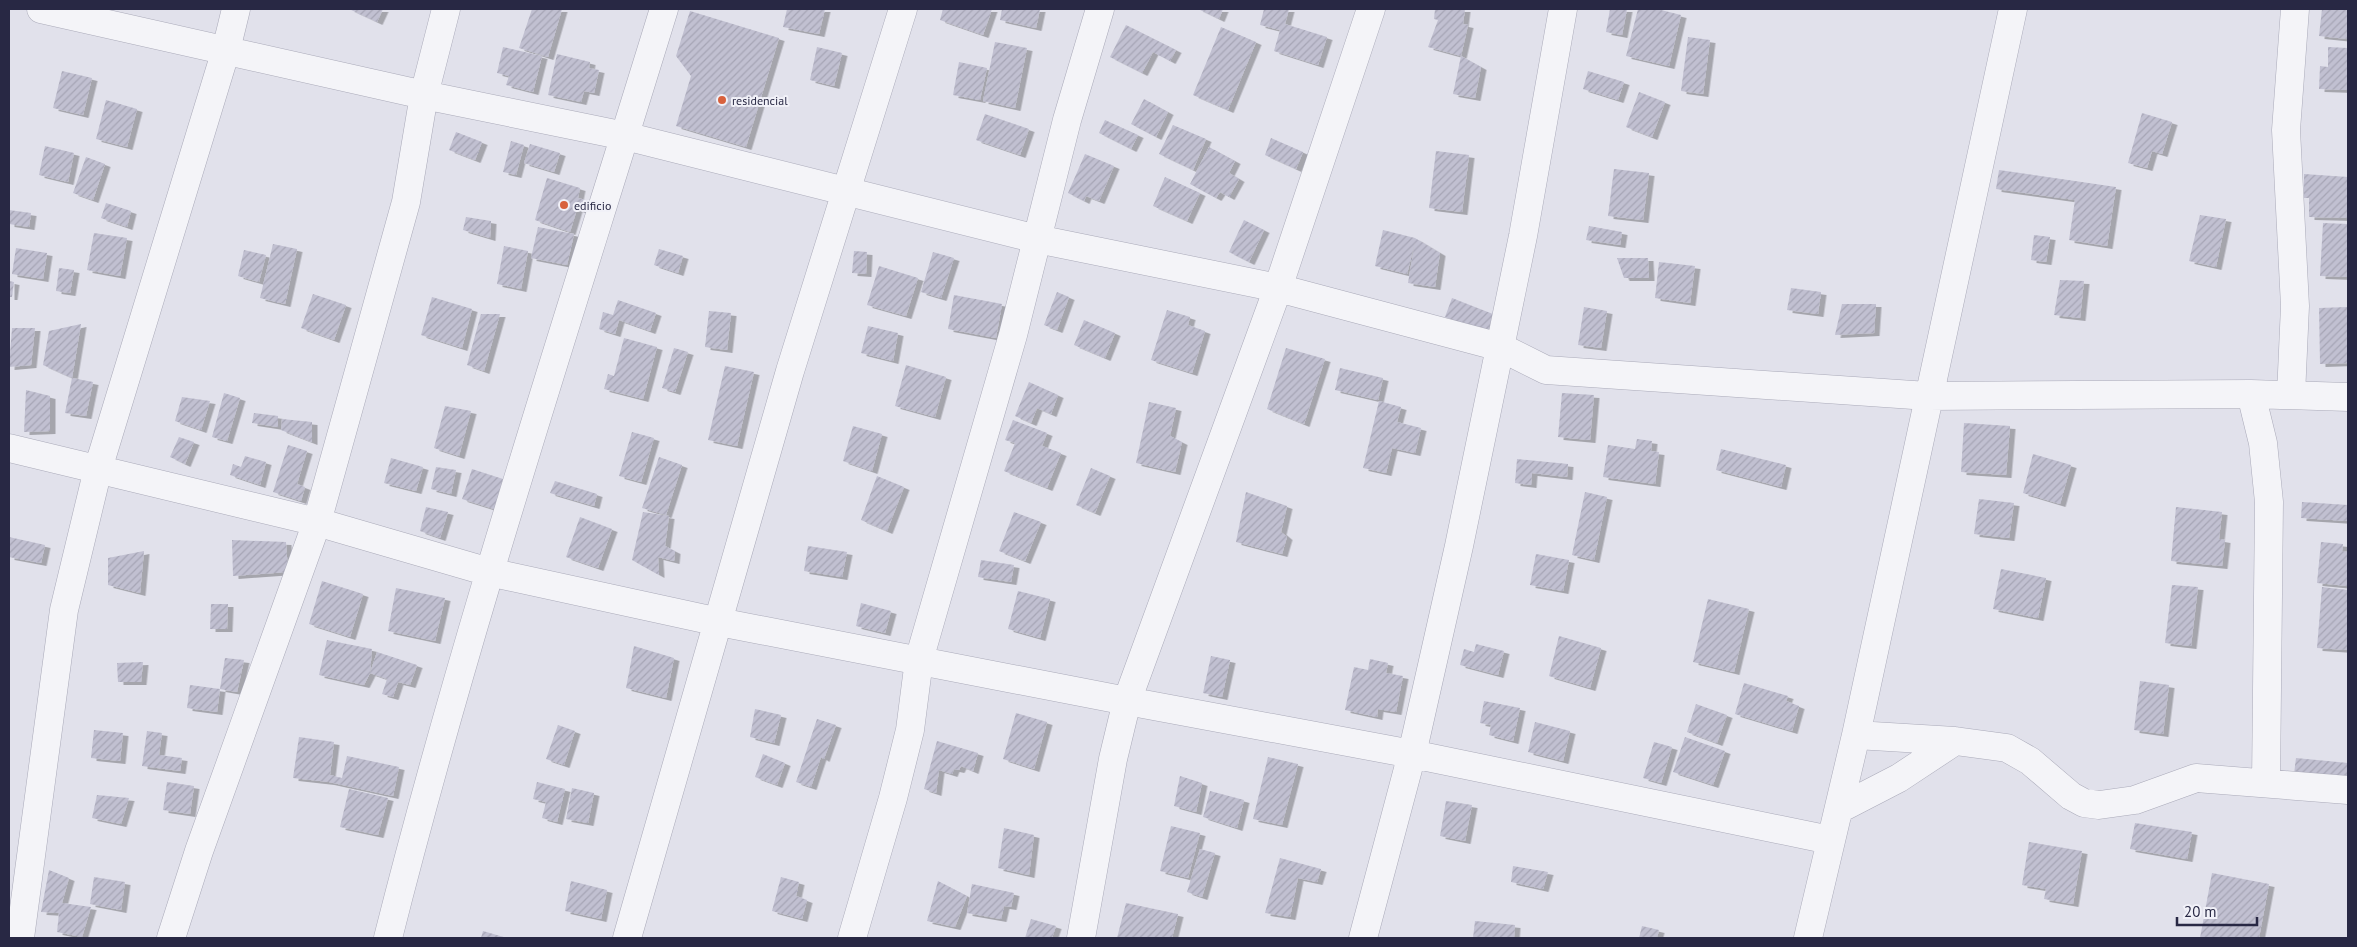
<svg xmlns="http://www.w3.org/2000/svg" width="2357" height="947" viewBox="0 0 2357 947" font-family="'PT Sans',sans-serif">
<defs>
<pattern id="building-hatch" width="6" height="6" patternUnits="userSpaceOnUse" patternTransform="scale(1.25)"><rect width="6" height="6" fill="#c1c0d1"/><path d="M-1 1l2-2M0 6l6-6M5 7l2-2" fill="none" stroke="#a6a5b5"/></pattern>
<filter id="shadow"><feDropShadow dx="5.5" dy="3" stdDeviation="0" flood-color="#0004"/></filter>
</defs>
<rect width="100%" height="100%" fill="#e1e1eb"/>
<path fill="url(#building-hatch)" filter="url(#shadow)" d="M349 9H383L377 22Z
M532 9H562L548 57 519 48Z
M787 9H825L819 34 783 27Z
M943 9H992L983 35 940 20Z
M1002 9H1040L1036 28 1000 20Z
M1198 9H1223L1219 19Z
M1264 9H1289L1285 24 1327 37 1318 65 1274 51 1280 30 1260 25Z
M1435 9H1465L1463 24 1468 25 1461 56 1481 67 1475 98 1453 94 1461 56 1428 47 1438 20 1434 19Z
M1610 9H1627L1622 35 1606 32Z
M1638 9H1657L1681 15 1669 66 1626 56Z
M2322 9H2348V39L2319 36Z
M690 11 779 38 746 147 676 126 691 76 676 56Z
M1126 25 1176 50 1170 61 1153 52 1142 73 1110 57Z
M1221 27 1256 42 1228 110 1193 95Z
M1688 37 1710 40 1703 94 1681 91Z
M995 42 1027 48 1015 108 983 101Z
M503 47 542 56 533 92 506 85 509 76 497 73Z
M817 47 842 53 834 86 810 80Z
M2328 47 2348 48V90L2319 89 2320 66 2328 67Z
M557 54 590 62 589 68 599 70 594 93 584 91 581 102 548 95Z
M959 62 987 68 980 100 953 95Z
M62 71 92 78 83 115 53 108Z
M1588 71 1624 82 1618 100 1583 89Z
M1639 92 1665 102 1652 137 1626 127Z
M1144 99 1168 112 1156 137 1131 124Z
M106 100 137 109 127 147 96 139Z
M2142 113 2172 122 2162 154 2152 151 2147 168 2128 163Z
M985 114 1029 129 1020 155 976 140Z
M1105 120 1138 135 1131 149 1099 133Z
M1173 125 1206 139 1193 170 1159 154Z
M456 132 482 142 475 160 449 150Z
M1271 138 1303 152 1296 169 1265 155Z
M511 141 524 145 516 175 503 172Z
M530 144 560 153 554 172 524 163Z
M45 146 74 153 68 182 39 175Z
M1209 147 1235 161 1229 173 1239 179 1229 197 1220 192 1216 198 1190 184Z
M1436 151 1469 155 1462 212 1429 208Z
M1085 154 1114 166 1099 201 1086 196 1084 201 1068 193Z
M86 157 105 164 93 200 73 193Z
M1614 169 1649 173 1643 220 1608 216Z
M1999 170 2116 187 2107 246 2069 240 2075 200 1996 189Z
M2304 174 2348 177V218L2309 217V198H2304Z
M1165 177 1200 193 1187 221 1153 206Z
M547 178 580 188 578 198 589 201 586 212 577 209 570 232 535 220Z
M106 203 131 211 127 227 101 218Z
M9 210 31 213 29 227 9 224Z
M2200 215 2226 219 2216 267 2189 261Z
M466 217 491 221 490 238 463 230Z
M1244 220 1264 230 1249 262 1229 252Z
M2323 223 2348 224V277L2320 276Z
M1589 226 1622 232 1620 245 1586 240Z
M538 227 574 234 567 265 531 258Z
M1383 230 1415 238 1440 253 1435 287 1408 283 1415 242 1407 274 1375 266Z
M94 233 127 238 120 276 87 270Z
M2034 235 2050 237 2046 262 2031 260Z
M273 244 297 249 285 304 260 298Z
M504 246 528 251 521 289 497 284Z
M16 248 47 253 43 279 12 274Z
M659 249 683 256 678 273 654 265Z
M244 250 266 255 259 282 238 276Z
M854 251 867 252 866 274 852 273Z
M933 252 954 258 941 298 921 292Z
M1617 258H1648L1649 278H1624Z
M1659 262 1695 266 1690 303 1655 298Z
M879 266 918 278 906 316 867 305Z
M59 268 74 270 70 293 56 291Z
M2060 280 2084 281 2080 318 2054 315Z
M9 281 14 282 12 297H9Z
M1791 288 1821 292 1818 314 1787 310Z
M1057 292 1069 297 1057 330 1044 325Z
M313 294 346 305 334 340 301 328Z
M954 295 1002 304 996 338 948 329Z
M432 297 472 309 462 348 421 335Z
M1452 298 1498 316 1492 334 1445 317Z
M618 300 656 313 650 331 619 320 615 334 599 329 603 312 613 315Z
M1842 304H1876L1874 333 1835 335Z
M1584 307 1607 311 1601 348 1578 345Z
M2348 307V363L2320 364 2319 308Z
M1167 310 1190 317 1188 325 1205 331 1192 373 1151 360Z
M709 311 731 313 727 350 705 347Z
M481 314H500L484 371 467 365Z
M1084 320 1115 333 1105 358 1074 345Z
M81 324 72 378 43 365 49 331Z
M868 326 898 333 893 361 861 353Z
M12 328H35L31 365 9 367Z
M624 338 657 347 643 399 604 389 608 374 614 376Z
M674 348 688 352 675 392 662 388Z
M1286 348 1325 359 1304 424 1267 409Z
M906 365 946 377 935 417 895 406Z
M725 366 754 372 737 446 708 440Z
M1340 368 1383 378 1378 400 1335 390Z
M72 378 93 382 86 416 65 413Z
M1029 382 1058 395 1051 414 1037 408 1031 423 1015 416Z
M26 390 50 396V431L24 432Z
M224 393 240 398 227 441 212 437Z
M1562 393 1594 395 1590 440 1558 437Z
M182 397 210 401 201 430 175 421Z
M1379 401 1401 407 1397 422 1421 428 1415 453 1392 448 1386 473 1363 468Z
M1149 402 1176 408 1170 436 1182 442 1175 472 1136 463Z
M445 406 471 411 459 456 434 448Z
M254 413 278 416V427L252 423Z
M282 419 312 422V442L281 430Z
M1013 420 1047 433 1042 446 1061 453 1047 488 1004 471 1015 443 1005 440Z
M1964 423 2010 426 2006 475 1961 472Z
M853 426 882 434 872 471 843 461Z
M632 432 654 438 641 482 619 476Z
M179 437 194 442 185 464 170 457Z
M1637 439 1652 441 1651 451 1659 452 1655 484 1603 477 1608 445 1635 449Z
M288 445 307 451 297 484 305 487 301 501 273 492Z
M1721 449 1786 465 1781 487 1716 470Z
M2033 454 2071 465 2060 504 2023 493Z
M245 456 266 462 260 485 230 475 233 464 241 467Z
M659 457 682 465 666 515 642 508Z
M391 458 423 467 416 491 384 483Z
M1517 459 1568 464 1567 477 1532 473 1531 485 1515 483Z
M436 467 456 470 451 494 431 489Z
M1091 468 1110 476 1095 513 1076 505Z
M472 469 503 479 494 509 462 499Z
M877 476 904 487 887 531 861 520Z
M555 481 597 494 594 506 550 493Z
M1246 492 1287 506 1281 532 1287 537 1282 554 1236 542Z
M1585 492 1607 497 1594 560 1572 555Z
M1979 499 2014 503 2009 538 1974 534Z
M2302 502 2348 505V521L2301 518Z
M426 507 448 512 440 538 420 531Z
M2176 507 2222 512 2219 539 2225 540 2222 566 2171 561Z
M643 512 669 516 665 546 675 551 674 561 658 557 659 575 632 560Z
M1014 512 1041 522 1025 561 999 551Z
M580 517 612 529 598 568 566 557Z
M9 537 45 545 41 563 9 557Z
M232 540 286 542 288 572 233 576Z
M2321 542 2343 544 2342 551 2348 552V586L2317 583Z
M808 546 847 552 842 577 804 571Z
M144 551 140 593 108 585V558Z
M1536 554 1569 560 1563 591 1530 585Z
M981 560 1014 565 1011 582 978 577Z
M2001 569 2046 578 2038 618 1993 609Z
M322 581 363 594 350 637 309 624Z
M2172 585 2198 587 2191 646 2165 643Z
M2322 587 2348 590V650L2317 648Z
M396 588 445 598 435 641 388 631Z
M1018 591 1050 599 1040 638 1008 629Z
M1708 599 1749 609 1734 672 1693 662Z
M861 603 891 611 885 633 856 626Z
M211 604H228L227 629H210Z
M1559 636 1601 648 1590 688 1549 676Z
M327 640 372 649 370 673 364 685 319 675Z
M1476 644 1504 651 1498 675 1460 665 1464 649 1474 652Z
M634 646 674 658 666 698 626 688Z
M377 652 417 665 410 685 398 682 393 697 382 694 387 679 370 673Z
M1211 656 1230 660 1222 697 1203 693Z
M225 658 244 660 237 692 220 689Z
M1370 659 1388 663 1386 673 1403 676 1396 712 1378 709 1377 717 1345 710 1354 667 1368 670Z
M143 662 141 682H118L117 663Z
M2140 681 2169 685 2163 734 2134 730Z
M1744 683 1788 696 1786 701 1799 706 1792 731 1735 714Z
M190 685 220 689 217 712 187 708Z
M1484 701 1520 708 1513 741 1489 735 1491 725 1480 723Z
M1696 704 1727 715 1717 743 1687 732Z
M755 709 781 715 774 743 750 737Z
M1016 713 1047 722 1034 769 1003 759Z
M817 719 836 725 824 759 821 757 811 787 796 782Z
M1535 722 1570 731 1563 761 1528 752Z
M558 725 575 731 564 765 546 759Z
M94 730 123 733 120 761 91 758Z
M147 731 162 733 159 755 182 758 180 771 142 766Z
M299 737 334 742 330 775 342 778 347 756 399 767 393 796 329 782 293 778Z
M1685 737 1725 751 1713 785 1673 772Z
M937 741 978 753 973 771 961 766 959 770 954 769 952 774 939 770 936 793 924 789Z
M1654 742 1672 747 1661 783 1643 778Z
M763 754 785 763 777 785 755 777Z
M1268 757 1298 764 1282 825 1253 819Z
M2296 758 2348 763V779L2294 774Z
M1180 776 1202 783 1196 812 1174 806Z
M167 782 194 786 190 814 163 810Z
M537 782 565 789 557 822 542 818 546 802 533 799Z
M572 788 594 793 588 823 566 819Z
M349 789 388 798 378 835 340 827Z
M1210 791 1244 800 1237 828 1203 817Z
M97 795 129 798 121 824 92 818Z
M1446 801 1472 805 1465 841 1440 836Z
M2135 823 2192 832 2187 859 2130 849Z
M1171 826 1200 833 1188 878 1160 871Z
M1004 828 1034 835 1029 875 998 868Z
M2029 842 2082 851 2073 904 2044 899 2046 889 2022 885Z
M1200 849 1215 853 1202 897 1187 892Z
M1280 858 1321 869 1317 882 1298 878 1290 917 1265 913Z
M1513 866 1548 872 1543 889 1511 882Z
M49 870 69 878 62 903 91 907 82 937 57 932 59 913 41 912Z
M2212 873 2269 884 2259 938H2200Z
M94 877 125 882 121 910 90 904Z
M781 877 799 882 796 896 807 900 802 919 772 911Z
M571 881 607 890 601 919 565 911Z
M938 881 967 896 955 927 927 921Z
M972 884 1014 893 1011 907 1004 906 1001 919 967 913Z
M1126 903 1178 914 1172 938H1117Z
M1031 919 1056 926 1052 938H1025Z
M1475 921 1515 925 1514 938H1473Z
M1642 926 1659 930 1657 938H1639Z
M483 931 507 938H481Z"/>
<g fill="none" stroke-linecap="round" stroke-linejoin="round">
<defs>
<path id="minor" d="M41 9 424 95 625 136 1037 239 1278 288 1500 347 1546 370 1928 396 2251 394 2348 397
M2251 394 2263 443 2269 502 2266 783
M2291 395 2295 306 2286 130 2295 9
M9 448 317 522 489 572 719 622 1127 701 1412 754 1830 840
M1856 735 1955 741 2007 748 2030 761 2071 796 2084 803 2099 805 2135 800 2196 778 2348 790
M1839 809 1899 778 1955 741
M20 938 64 610 98 469 226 50 236 9
M171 938 199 851 317 522 406 202 424 95 446 9
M388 938C467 625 569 318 664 9
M627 938 790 371 903 9
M852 938 893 798 910 730 919 660 1013 335 1067 120 1100 9
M1081 938 1113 759 1127 701 1278 288 1371 9
M1363 938 1412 754 1459 546 1523 236 1563 9
M1808 938 1856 735 2013 9"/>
</defs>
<use href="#minor" stroke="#aaaab9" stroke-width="29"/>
<use href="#minor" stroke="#f4f4f8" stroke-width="28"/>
</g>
<g fill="#d8613d" stroke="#f1f1f8" stroke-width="2">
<circle cx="722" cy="100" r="5"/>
<circle cx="564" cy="205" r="5"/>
</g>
<g text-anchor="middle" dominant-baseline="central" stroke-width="4" stroke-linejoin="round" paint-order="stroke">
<g font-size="12" fill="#282844" stroke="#f1f1f8" text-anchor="start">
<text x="732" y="100">residencial</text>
<text x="574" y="205">edificio</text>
</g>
</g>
<rect width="2357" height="947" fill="none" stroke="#282844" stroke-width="20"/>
<path d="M2177 917v8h80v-8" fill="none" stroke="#282844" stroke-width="2.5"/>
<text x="2184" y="917" font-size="15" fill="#282844" stroke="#f1f1f8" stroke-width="4" paint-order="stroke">20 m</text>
</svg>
